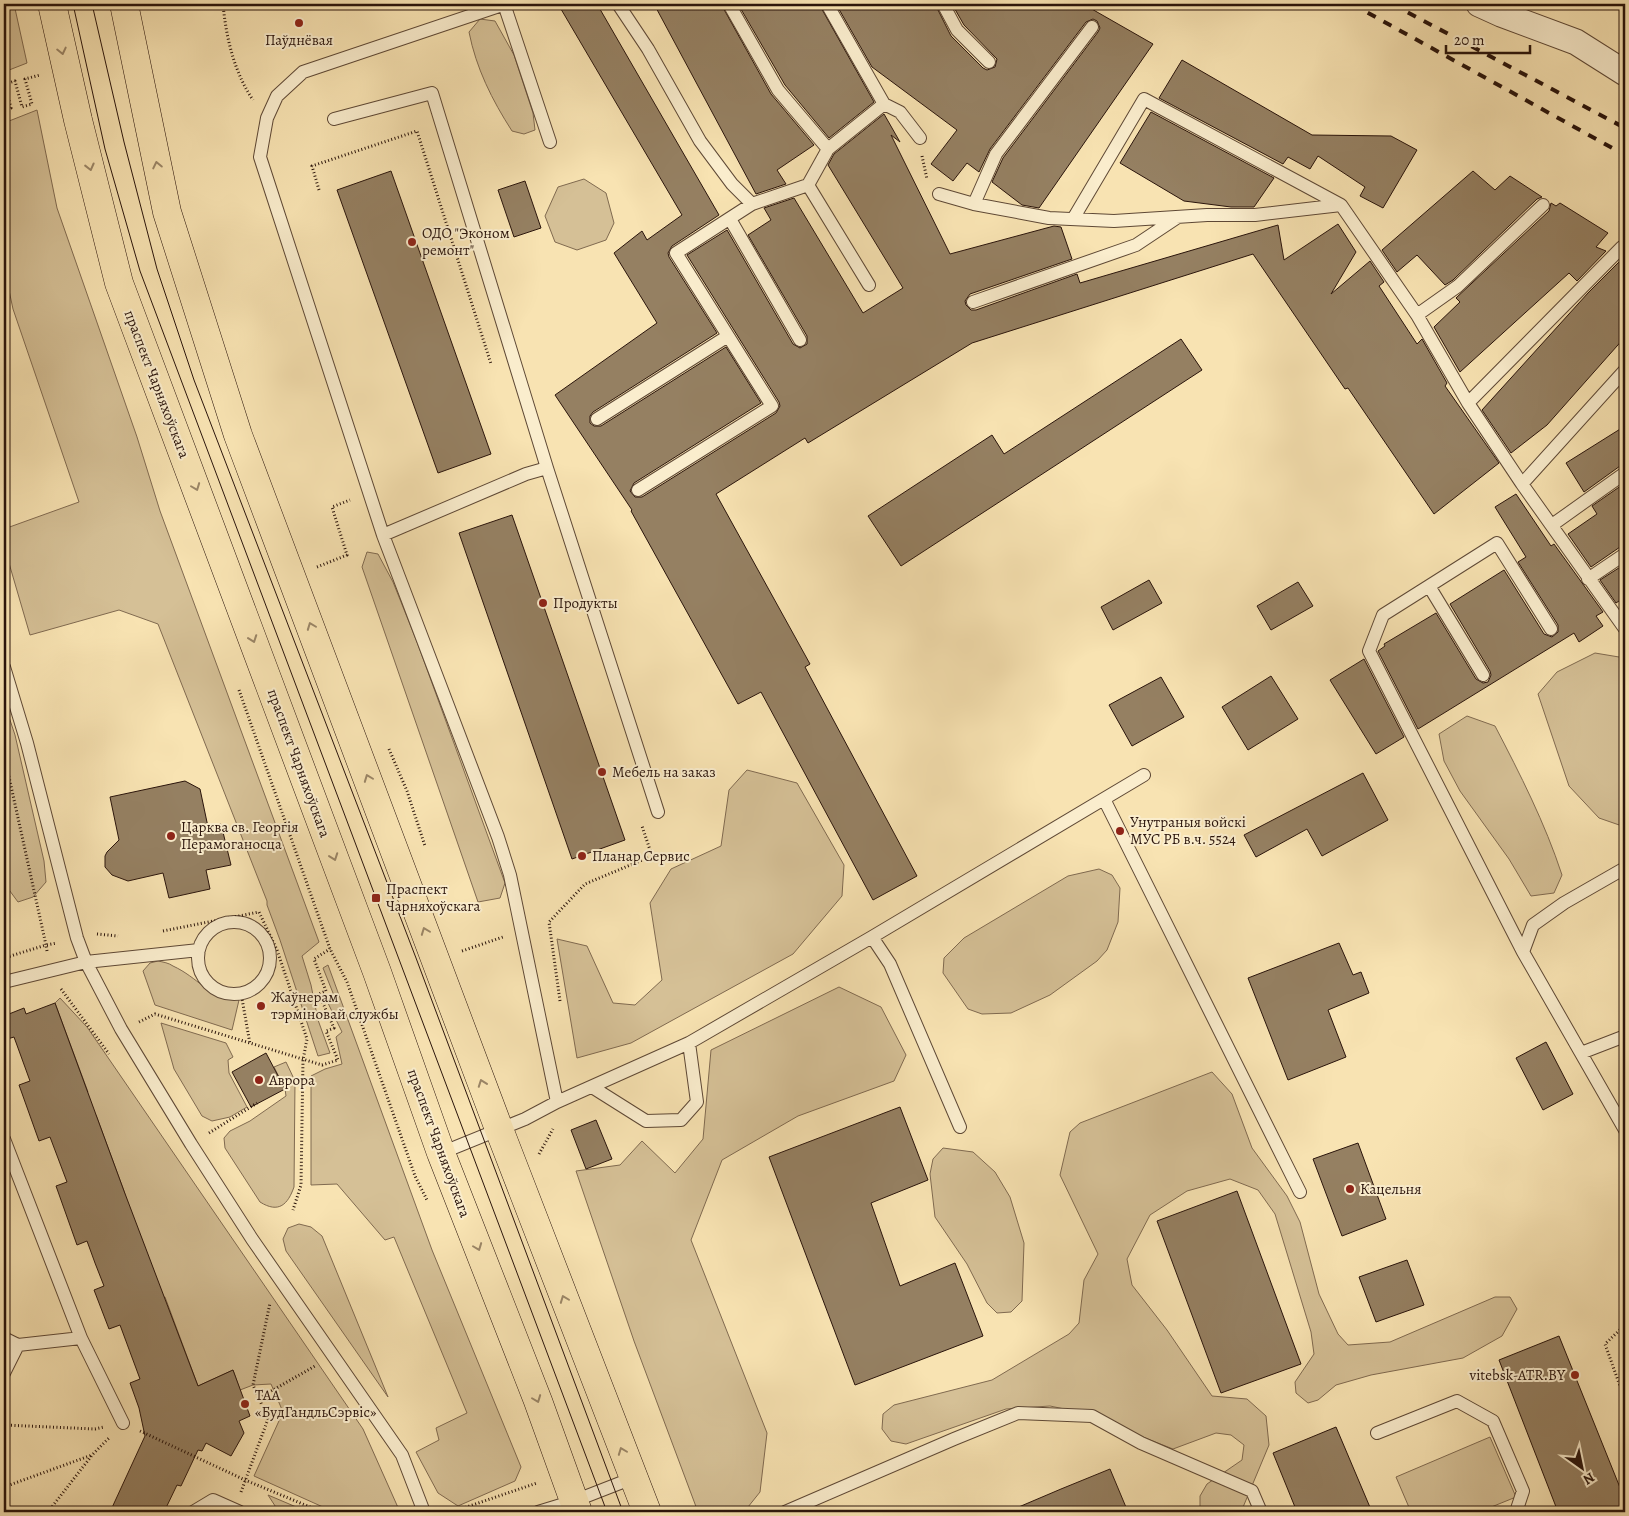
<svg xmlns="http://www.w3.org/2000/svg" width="1629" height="1516" viewBox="0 0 1629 1516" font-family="Alegreya,serif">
<rect width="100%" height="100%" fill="#f8e3b2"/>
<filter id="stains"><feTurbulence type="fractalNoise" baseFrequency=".004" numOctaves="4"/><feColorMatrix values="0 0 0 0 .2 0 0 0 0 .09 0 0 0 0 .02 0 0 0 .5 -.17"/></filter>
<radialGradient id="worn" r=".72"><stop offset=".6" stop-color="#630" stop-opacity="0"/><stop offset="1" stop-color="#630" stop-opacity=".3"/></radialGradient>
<path fill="#d5c096" stroke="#806a50" d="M4 4H14L27 63 4 72Z
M480 19 495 21 514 55 533 113 535 130 524 134 512 131C492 100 476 68 469 32Z
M37 110 57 208 137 437 160 511 319 942 302 956 311 985 318 1020 330 1053 318 1056 280 940 267 905V901L158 624 119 610 30 635 4 546V529L79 502 13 309 4 267V123Z
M584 179 606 193 614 223 606 240 577 250 555 242 545 216 558 187Z
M367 552 378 554 393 582 417 642 505 883 500 898 478 902 362 567Z
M1595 653 1625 658V827L1599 818 1569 786 1538 694 1557 672Z
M4 702 15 735 44 861 46 882 33 897 18 902 4 883Z
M1467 716 1495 726C1520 774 1545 823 1562 875L1554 893 1531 896 1509 859 1460 791 1444 761 1439 734Z
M747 770 797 783 844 865 842 896 793 954 631 1043 577 1058 557 939 587 946 613 1003 635 1005 662 980 650 903 671 869 721 846 729 790Z
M1099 869 1112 875 1120 888 1118 922 1107 950 1097 961 1050 995 1011 1013 982 1014 968 1009 943 973 944 958 964 938 1068 876Z
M158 961C163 962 169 963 173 966 199 978 206 996 239 1000L232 1030 155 1005 143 971 150 963Z
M328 965 432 1250 521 1467 515 1481 458 1506 438 1493 416 1452 439 1440 436 1428 467 1413 394 1237 385 1240 337 1184 311 1185V1076L325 1069 342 1064 336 1037 342 1032 327 1001 333 993 323 968Z
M839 987 881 1007 906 1055 894 1081 798 1116 722 1160 691 1240 767 1433 760 1492 744 1512H698L634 1341 576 1171 620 1165 642 1141 675 1173 703 1139 711 1050Z
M60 998 87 1027 363 1429 400 1512H334L254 1476 283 1412 271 1384 253 1385 240 1390 233 1370 198 1386 165 1297 154 1300 124 1191 96 1115 77 1096 88 1092 55 1003Z
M161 1023 226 1043 233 1057 228 1060 229 1073 247 1107 230 1117 212 1121 202 1116 174 1069Z
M286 1062 295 1081 294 1187C288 1204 279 1214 260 1202L225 1148 224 1138 230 1131 250 1121 286 1096 285 1089 274 1067Z
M1212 1072 1232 1094 1252 1148 1287 1196 1300 1222 1319 1294 1338 1334 1348 1345 1390 1342 1495 1297H1510L1517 1309 1502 1336 1463 1358 1371 1375 1336 1385 1318 1400 1308 1403 1296 1393 1295 1382 1314 1354 1311 1332 1275 1214 1258 1190 1230 1179 1187 1191 1150 1215 1127 1259 1132 1285 1167 1330 1212 1396 1247 1399 1266 1416 1269 1445 1241 1512H1200V1496L1207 1484 1242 1460 1244 1445 1231 1435 1216 1433 1173 1449 1079 1412 1050 1406 1006 1409 906 1444 891 1441 882 1429 883 1414 894 1405 992 1380 1069 1334 1079 1323 1084 1280 1098 1254 1060 1175 1070 1132 1080 1123Z
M943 1148 973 1152 995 1172 1010 1197 1024 1243 1022 1301 1011 1312 997 1313 987 1303 967 1264 935 1217 930 1174 933 1159Z
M299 1224 311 1227 322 1236 388 1397 286 1251 283 1239 288 1228Z
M1490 1437 1516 1497 1479 1512H1411L1396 1477Z
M268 1495 308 1512H279Z"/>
<path fill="#958062" stroke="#2a140b" d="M558 4H597L719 215 672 246 668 253 669 257 717 333 593 412 590 416V423L594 426H601L726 347 761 403 634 483 630 491 635 497H642L776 413 780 406 779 402 687 255 727 230 793 344 800 348 807 344V336L748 235 771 220 764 208 794 198 863 313 903 288 828 165 834 154 884 114 900 142 891 135 950 254 1054 226 1061 227 1072 259 970 294 965 301 966 305 971 310H976L1077 274 1080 283 1278 225 1284 260 1338 224 1356 252 1331 294 1370 261 1384 282 1379 286 1417 344 1422 339 1447 383 1445 386 1499 463 1434 514 1348 388 1345 389 1253 254 972 343 808 443 805 438 716 494 810 664 805 667 917 876 873 900 761 692 738 704 631 511 632 510 555 395 657 323 614 253 642 231 647 240 682 215Z
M654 4H721L771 94 814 145 777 170 786 184 756 194Z
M738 4H819L874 102 829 138 785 85Z
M836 4H935L951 36 983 68 987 70 995 67 997 59 964 25 952 4H1083L1153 44 1039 208 1022 205 992 182 1003 158 1098 32 1100 28 1097 21 1093 19 1086 22 990 149 979 172 967 163 953 181 931 164 957 130 872 67Z
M1182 60 1312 135 1391 136 1417 150 1383 208 1360 196 1365 187 1318 156 1310 169 1288 157 1283 164 1159 98Z
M1151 112 1274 178 1254 207H1231L1184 201 1120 163Z
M391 171 491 454 438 473 337 190Z
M1473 171 1495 190 1510 176 1542 197 1537 199 1453 280 1445 285 1417 255 1397 272 1382 250Z
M525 181 541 228 514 237 498 190Z
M1551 203 1556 206 1560 203 1608 233 1596 247 1606 251 1577 281 1569 273 1460 372 1434 327 1460 302 1456 298 1549 211Z
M1622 259 1625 260V337L1547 425 1511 453 1482 410 1588 293Z
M1181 339 1202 370 901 566 868 516 992 435 1004 454Z
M1625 426V465L1620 466 1584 492 1566 463Z
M1625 483V546L1620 547 1591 567 1568 534 1597 514 1592 506Z
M1516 494 1551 546 1554 544 1603 612 1596 616 1603 626 1579 642 1574 633 1418 729 1378 651 1385 646 1384 644 1436 613 1476 679 1483 683 1488 682 1491 675 1490 671 1450 604 1504 570 1544 634 1552 637 1558 632V625L1518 562 1526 557 1495 507Z
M512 515 625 840 572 859 459 533Z
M1625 564V597L1616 603 1600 580Z
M1149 580 1162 603 1113 630 1101 607Z
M1298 582 1313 606 1271 630 1257 606Z
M1364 659 1404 737 1376 754 1330 680Z
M1271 676 1298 719 1248 750 1222 707Z
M1161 677 1184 717 1132 746 1109 705Z
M1363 773 1388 820 1322 856 1307 829 1256 857 1244 835Z
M185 781 200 789 208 827 221 824 231 865 206 870 210 889 169 898 163 873 128 881 112 875 105 867V856L107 852 119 840 110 797Z
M1339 943 1353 975 1361 972 1369 993 1328 1010 1346 1057 1288 1080 1248 978Z
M55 1003 124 1191 198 1386 233 1370 250 1416 239 1421 244 1433 231 1456 206 1443 202 1451 198 1450 181 1486 177 1485 164 1512H110L145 1436 139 1408 130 1383 140 1379 120 1325 109 1329 94 1290 104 1286 95 1263 87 1241 77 1245 56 1186 67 1182 50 1137 39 1141 19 1085 30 1081 14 1037 4 1040V1016L24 1008 26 1014Z
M1546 1042 1573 1094 1543 1110 1516 1058Z
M266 1053 285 1089 251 1107 232 1072Z
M900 1107 928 1180 871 1203 900 1286 955 1263 983 1336 855 1385 769 1157Z
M596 1120 612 1159 586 1169 571 1130Z
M1358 1143 1386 1219 1342 1236 1313 1159Z
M1237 1191 1301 1364 1221 1393 1157 1221Z
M1407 1260 1424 1305 1376 1322 1359 1277Z
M1559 1336 1625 1500V1512H1558L1499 1360Z
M1336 1427 1372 1512H1297L1273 1453Z
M1110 1469 1128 1512H1007L1061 1489Z"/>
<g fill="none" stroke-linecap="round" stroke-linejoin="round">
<defs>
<path id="lane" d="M504 4 550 142
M505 4 303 72 277 96 267 118 260 157 383 535 498 837 510 875 557 1102
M618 4 648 49 700 141 732 184 752 204 808 185 828 149 884 104 900 112 920 138
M729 4 778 90 828 149
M827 4 884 104
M943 4 957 30 989 62
M334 119 432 93 547 468 658 812
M808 185 869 285
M939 194 974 204 1049 218 1114 221 1207 215H1255L1341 205 1417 315 1468 403 1522 484 1625 629
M974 204 996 154 1092 27
M730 219 800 340
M1073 219 1144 99 1341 205
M973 302 1136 245 1178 217
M1417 315 1458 286 1543 205
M1468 403 1622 247
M597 419 728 336
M1522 484 1625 370
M638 490 772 406 676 253 752 204
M1552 525 1625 473
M383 535 526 474 547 468
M1588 579 1625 554
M1429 586 1497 543 1551 629
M4 667 27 743 77 938 86 962 121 1029 191 1144 252 1239 402 1455 424 1512
M1483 675 1429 586 1383 615 1369 651 1523 952
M1104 799 1300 1192
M1625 868 1564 903 1533 925 1523 952 1625 1130
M198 958a36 36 0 1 1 72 0a36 36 0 1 1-72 0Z
M872 937 890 964 960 1127
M4 982 86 962 199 950
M1581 1053 1625 1036
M592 1087 646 1121 681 1120 697 1102 689 1043
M4 1139 81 1338 18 1345 4 1338
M441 1153 525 1119 557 1102 689 1043 872 937 1144 775
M81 1338 123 1423
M4 1373 18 1345
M1377 1433 1457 1401 1493 1421 1523 1491 1516 1512
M193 1512 213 1500 240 1512
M538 1512 574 1501 633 1478
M785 1512 954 1439 1018 1413 1092 1416 1141 1443 1252 1491 1261 1512"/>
<path id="street" d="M1479 4 1501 14 1576 42 1625 73"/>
<path id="primary" d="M52 4 78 120 119 283 377 972 441 1153 538 1401 578 1512
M124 4 167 212 238 435 499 1129 647 1512"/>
</defs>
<use href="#lane" stroke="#5e4835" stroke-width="14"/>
<use href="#street" stroke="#5e4835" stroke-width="27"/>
<use href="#primary" stroke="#2a140b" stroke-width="29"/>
<path stroke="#2a140b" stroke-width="3" stroke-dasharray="1 2.5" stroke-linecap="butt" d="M223 4C226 37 234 72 253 100
M4 110 11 108 5 84 15 81 22 107 32 104 25 79 40 75
M922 156 927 179
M319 190 312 166 417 131 491 364
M317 567 347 555 332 507 350 500
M239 690 330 949 347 982 415 1176 427 1200
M389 749 407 791 425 846
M4 763 9 777 46 945 4 958
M163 931 259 912 277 950 307 1039 303 1060 301 1185 293 1210
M97 934 118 936
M47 951 46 945 57 943
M462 951 503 937
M61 989 109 1054
M241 993 250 1044
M560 1001 549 922 585 884 652 856 642 826
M139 1022 155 1014 322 1065 338 1060 326 1031 334 1028 319 994 326 991 314 959 330 949
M4 1110 7 1119
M209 1133 257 1103
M539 1154 553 1129
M1625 1325 1605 1344 1625 1400
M259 1398 315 1366
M4 1425 95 1429 104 1427
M140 1431 245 1480 322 1512
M4 1487 92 1455
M241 1492 268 1419 253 1385 270 1303
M48 1512 93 1454 109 1438
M452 1512 537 1483"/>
<use href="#lane" stroke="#faedcd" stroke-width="12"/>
<use href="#street" stroke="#faedcd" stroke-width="25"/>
<use href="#primary" stroke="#f8e3b2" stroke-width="28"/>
<path stroke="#2a140b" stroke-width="1" d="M73 4 105 149 140 271 607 1512
M92 4 124 142 157 269 194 380 416 958 623 1512"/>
<path stroke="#2a140b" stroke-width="4" stroke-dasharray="9 9" stroke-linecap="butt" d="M1352 4 1625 155
M1392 4 1625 128"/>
</g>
<defs><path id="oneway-chevron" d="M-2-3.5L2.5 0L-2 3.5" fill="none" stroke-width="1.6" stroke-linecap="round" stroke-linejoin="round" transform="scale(1.25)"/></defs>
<g stroke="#9b8667">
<use href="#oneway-chevron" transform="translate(62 51) rotate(77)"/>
<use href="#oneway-chevron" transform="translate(157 165) rotate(-102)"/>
<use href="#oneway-chevron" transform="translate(90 167) rotate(76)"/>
<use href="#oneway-chevron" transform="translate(196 487) rotate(69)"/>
<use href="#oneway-chevron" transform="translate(311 626) rotate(-111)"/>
<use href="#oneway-chevron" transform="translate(253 639) rotate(70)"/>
<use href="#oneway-chevron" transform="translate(368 778) rotate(-111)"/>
<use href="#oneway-chevron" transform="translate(334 857) rotate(70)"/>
<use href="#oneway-chevron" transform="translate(425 931) rotate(-111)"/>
<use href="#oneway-chevron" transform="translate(482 1083) rotate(-110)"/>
<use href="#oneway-chevron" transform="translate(478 1247) rotate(69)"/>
<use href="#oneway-chevron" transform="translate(564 1299) rotate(-111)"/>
<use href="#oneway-chevron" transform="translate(537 1399) rotate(69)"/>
<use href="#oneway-chevron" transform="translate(622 1451) rotate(-111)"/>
</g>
<g fill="#8f2418" stroke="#faedcd" stroke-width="2">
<circle cx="299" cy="23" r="5"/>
<circle cx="412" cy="242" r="5"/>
<circle cx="543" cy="603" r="5"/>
<circle cx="602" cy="772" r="5"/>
<circle cx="1120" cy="831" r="5"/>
<circle cx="171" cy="836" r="5"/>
<circle cx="582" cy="856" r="5"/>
<rect x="371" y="893" width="10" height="10" rx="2.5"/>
<circle cx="261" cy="1006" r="5"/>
<circle cx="259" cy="1080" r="5"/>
<circle cx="1350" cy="1189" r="5"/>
<circle cx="1575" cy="1375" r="5"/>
<circle cx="245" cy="1404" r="5"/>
</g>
<g text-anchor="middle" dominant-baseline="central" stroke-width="4" stroke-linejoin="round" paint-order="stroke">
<g font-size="15" fill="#2a140b" stroke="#faedcd" text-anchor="start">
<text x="299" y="40" text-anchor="middle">Паўднёвая</text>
<text x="422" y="233">ОДО "Эконом<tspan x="422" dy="17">ремонт"</tspan></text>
<text x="553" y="603">Продукты</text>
<text x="612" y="772">Мебель на заказ</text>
<text x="1130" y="822">Унутраныя войскі<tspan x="1130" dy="17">МУС РБ в.ч. 5524</tspan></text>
<text x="181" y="827">Царква св. Георгія<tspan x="181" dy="17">Перамоганосца</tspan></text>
<text x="592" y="856">Планар Сервис</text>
<text x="386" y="889">Праспект<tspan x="386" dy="17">Чарняхоўскага</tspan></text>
<text x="271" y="997">Жаўнерам<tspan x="271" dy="17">тэрміновай службы</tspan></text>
<text x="269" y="1080">Аврора</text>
<text x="1360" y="1189">Кацельня</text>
<text x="1565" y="1375" text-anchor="end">vitebsk-ATR.BY</text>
<text x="255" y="1395">ТАА<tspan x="255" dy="17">«БудГандльСэрвіс»</tspan></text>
</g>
<g font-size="15" fill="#2a140b" stroke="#faedcd">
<text transform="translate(157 384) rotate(69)">праспект Чарняхоўскага</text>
<text transform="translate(299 763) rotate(70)">праспект Чарняхоўскага</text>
<text transform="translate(439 1143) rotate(70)">праспект Чарняхоўскага</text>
</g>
</g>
<rect width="1629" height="1516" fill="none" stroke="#f8e3b2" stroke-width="20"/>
<rect x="5" y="5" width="1619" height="1506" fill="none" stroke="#2a140b" stroke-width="2.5"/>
<rect x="10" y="10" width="1609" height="1496" fill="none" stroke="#2a140b"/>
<g transform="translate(1582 1468) rotate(147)" stroke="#faedcd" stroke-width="4" paint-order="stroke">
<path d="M0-4L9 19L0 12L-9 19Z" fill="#2a140b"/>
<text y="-8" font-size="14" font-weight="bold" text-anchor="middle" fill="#2a140b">N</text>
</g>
<path d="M1446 45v8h84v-8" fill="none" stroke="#2a140b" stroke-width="2.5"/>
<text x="1454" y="45" font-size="15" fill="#2a140b" stroke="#faedcd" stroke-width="4" paint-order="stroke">20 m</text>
<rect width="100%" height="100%" filter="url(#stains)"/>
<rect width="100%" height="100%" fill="url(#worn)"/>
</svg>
